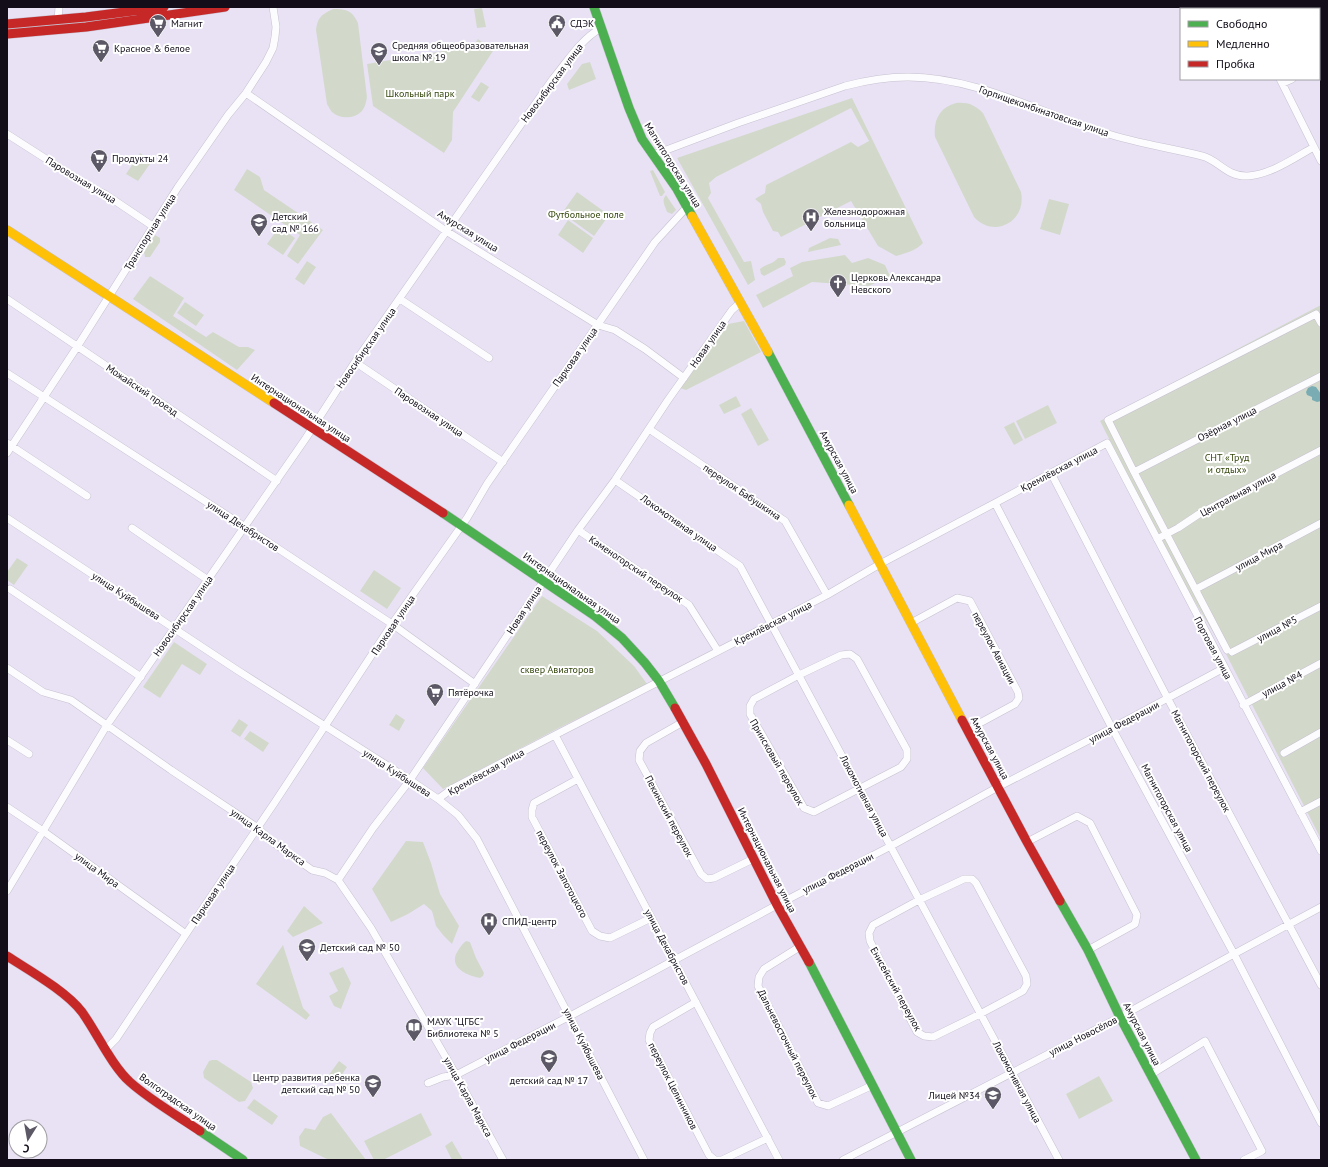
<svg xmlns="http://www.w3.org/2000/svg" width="1328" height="1167" viewBox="0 0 1328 1167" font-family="'PT Sans',sans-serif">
<rect width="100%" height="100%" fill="#e9e2f5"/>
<path fill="#d2d9cb" d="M482 8 486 27 477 28 474 9Z
M333 9C346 9 352 10 358 23L367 97C366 103 365 108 361 112 354 119 339 119 332 112 330 110 329 107 327 104L316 30C318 17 321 15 333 9Z
M478 39 493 51 453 112 452 140 444 153 373 106 367 64 473 46Z
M590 62 596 79 569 90 567 84 582 64Z
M481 82 489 87 479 102 471 97Z
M852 98 923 243C917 250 904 254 896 256L878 246 851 201 781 237 778 232 773 231 763 212 761 204 755 199 765 193 766 185 851 142 858 147 869 141 851 108 716 177 709 183 711 193 708 198 744 262 751 261 755 280 748 285 677 158Z
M956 103C968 102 975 105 983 113L1021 192C1027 222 994 239 974 217L935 137C933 120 940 107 956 103Z
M140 153 152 161 138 181 126 174Z
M247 169 260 177 264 190 323 230 298 264 287 256 300 235 234 190Z
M653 170 665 192 662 196H660L650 171Z
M577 192 609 215 594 236 562 213Z
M666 195 676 210 672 214 667 212C665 206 661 201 666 195Z
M1049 199 1069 204 1060 235 1040 229Z
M568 220 593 238 583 253 558 235Z
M279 227 295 238 283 255 267 244Z
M155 235 160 238V242L150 257H145L144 252Z
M830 238 838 239 841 245 808 252 809 248Z
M845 255 852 263 868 258 885 265 890 276 869 286 812 282 763 308 756 295 793 276 790 268 802 262Z
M778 258H784L786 262 785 265 764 276 761 274 760 269C766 264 773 264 778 258Z
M307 261 316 267 304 285 295 279Z
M150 276 184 298 173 316 206 337 213 332 239 347H248L255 350 237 370 133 299Z
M185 302 204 315 196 326 177 313Z
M1321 305V839L1225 652 1177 572 1100 421Z
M744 321 761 352 686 390 680 388 728 324Z
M736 396 741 406 724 414 719 405Z
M1048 405 1057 423 1025 439 1016 421Z
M751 408 769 440 758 446 741 414Z
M1014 422 1023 440 1014 445 1004 427Z
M17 558 28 565 14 585 7 580V572Z
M374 570 401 588 387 609 360 591Z
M542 596 597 631 634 666 647 684 553 731 443 789 423 768Z
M174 642 207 664 200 675 182 664 160 698 143 687Z
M396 714 405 720 399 731 389 725Z
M239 719 248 725 240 737 231 731Z
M250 731 269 743 263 752 244 739Z
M406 841 423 842 431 863 440 894 459 926 452 944 443 935 436 926 432 911 424 904 408 914 391 922 372 889Z
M304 906 323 923 293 937 287 931Z
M466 941 470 942 476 958 484 973 483 976 480 978C469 976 450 969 456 954 459 949 461 945 466 941Z
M283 945 303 1008 310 1015 306 1020 256 984Z
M343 967 351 983 341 1009 334 1006 329 996 338 991 329 973Z
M212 1060H217L251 1082 253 1088 245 1101 239 1102 204 1078 203 1072 209 1061Z
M339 1061 347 1067 337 1082 328 1076Z
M1099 1076 1113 1101 1079 1119 1066 1094Z
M254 1099 278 1116 272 1125 247 1108Z
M331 1113 366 1160H329L300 1146 299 1137 305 1128 315 1130 323 1117Z
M421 1113 432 1135 383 1160H374L364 1141Z
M452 1141 463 1160H452L445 1146Z"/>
<path fill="#7aadb3" d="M1312 386 1316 387 1321 394V401L1317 402 1312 400V397L1307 395 1306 392 1308 388Z"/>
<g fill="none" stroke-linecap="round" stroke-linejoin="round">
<defs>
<path id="street" d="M1244 7 1245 9
M58 20 59 7
M1319 66 1321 64
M1280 79 1321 161
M1283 83 1292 79
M246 93 446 231 598 325 615 330 645 349 684 378
M7 134 93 189 105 194 154 227
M653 155 738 123 845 86C864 81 889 77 908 77 976 77 1041 113 1105 133 1136 143 1170 148 1202 156 1219 160 1226 177 1248 176 1272 174 1294 158 1314 147
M7 299 277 481
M400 299 489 358
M355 362 503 462
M7 373 259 536 392 624 475 684
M649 429 785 521 827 595
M7 443 87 496
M7 453 77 347 178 187 228 115 246 93 266 62 273 48 275 37 276 27 273 7
M1134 472 1321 376
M1051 473 1168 699 1321 985
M615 480 740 566 1059 1160
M995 503 1112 728 1234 954 1321 1123
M7 518 237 670 410 780 438 799 458 815 477 839 644 1160
M132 528 208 580
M578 530 689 605 718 651
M1157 539 1178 528 1199 514 1321 450
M10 589 141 677
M1196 589 1321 523
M911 623 957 598 970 601 1018 692 1019 698 1015 704 967 730
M1227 650 1134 472 1108 420 1316 314 1321 323
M1232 652 1321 606
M850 654 857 659 907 750V759L901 767 814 812 804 808 750 714V706L754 699 799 675 841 655Z
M7 668 43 692 71 700 171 770 258 828 271 841 312 870 325 873 338 880 371 928 456 1075 503 1160
M1243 705 1321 663
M683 722 646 743 640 751 639 760 701 874 707 879 714 878 753 859
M555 735 779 1160
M7 740 29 754
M1284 753 1321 732
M578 779 534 803 532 810V817L592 931 600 936 610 938 651 918
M438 799 453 788 555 735 771 624 827 595 880 564 995 503 1107 443 1321 851
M7 807 43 831 186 934
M1300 812 1321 801
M1027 842 1077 816 1090 823 1137 915 1135 924 1088 950
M964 879H972L976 883 1026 976 1027 984 1023 991 980 1014 933 1037 924 1036 917 1032 870 941 869 933 873 925 919 900Z
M338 880 373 828 410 780 578 530 615 480 668 400 732 310 740 303
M7 891 107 725 306 438 355 362 552 80C567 62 580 40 601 28
M801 946 764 969 759 977 758 986 818 1103 828 1106 873 1085
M696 1002 653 1027 650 1033 649 1040 709 1155 715 1160H720
M106 1049 116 1039 214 892 275 802 392 624 467 518 487 484 655 242 687 207
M1150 1075 1205 1041 1262 1151 1244 1160
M428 1083 443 1077 456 1075 570 1016 777 905 891 846 998 787 1112 728 1224 668
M722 1160 768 1138
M843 1160 1120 1017 1234 954 1321 907"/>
<path id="fast" d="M594 7 629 108 642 139 677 189 692 216
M768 352 849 505
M443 513 595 616 622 638 645 663 659 681 675 708
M1060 901 1088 950 1120 1017 1196 1160
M809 962 911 1160
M200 1131 243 1160"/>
<path id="slow" d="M692 216 768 352
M7 230 274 403
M849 505 962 720"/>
<path id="jam" d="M7 24 86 17 164 7
M7 34 86 27 225 7
M274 403 443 513
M675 708 706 764 777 905 809 962
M962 720 1027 842 1060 901
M7 956C30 971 66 991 82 1012 97 1033 112 1066 130 1082 150 1100 178 1116 200 1131"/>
</defs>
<use href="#street" stroke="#c6c1cf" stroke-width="8"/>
<use href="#fast" stroke="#c6c1cf" stroke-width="10"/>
<use href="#slow" stroke="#c6c1cf" stroke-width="10"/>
<use href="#jam" stroke="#c6c1cf" stroke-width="10"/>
<use href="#street" stroke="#fcfbfe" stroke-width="7"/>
<use href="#fast" stroke="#4caf50" stroke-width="9"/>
<use href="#slow" stroke="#ffc107" stroke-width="9"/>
<use href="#jam" stroke="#c62828" stroke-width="9"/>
</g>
<defs>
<symbol id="supermarket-pin" viewBox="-11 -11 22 30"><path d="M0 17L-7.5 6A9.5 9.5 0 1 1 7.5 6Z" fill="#5d5866" stroke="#fff"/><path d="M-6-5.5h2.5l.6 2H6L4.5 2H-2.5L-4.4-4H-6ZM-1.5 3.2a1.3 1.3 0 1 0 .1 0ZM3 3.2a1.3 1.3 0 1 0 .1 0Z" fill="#fff"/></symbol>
<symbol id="civic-pin" viewBox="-11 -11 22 30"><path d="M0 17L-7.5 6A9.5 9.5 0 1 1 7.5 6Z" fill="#5d5866" stroke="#fff"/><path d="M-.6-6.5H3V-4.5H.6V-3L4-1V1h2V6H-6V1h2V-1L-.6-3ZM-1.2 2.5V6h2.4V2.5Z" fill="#fff"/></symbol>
<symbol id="school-pin" viewBox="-11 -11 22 30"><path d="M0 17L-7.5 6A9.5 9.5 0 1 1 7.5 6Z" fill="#5d5866" stroke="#fff"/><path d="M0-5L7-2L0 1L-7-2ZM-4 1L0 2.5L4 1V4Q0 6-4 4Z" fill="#fff"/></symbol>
<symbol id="hospital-pin" viewBox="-11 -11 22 30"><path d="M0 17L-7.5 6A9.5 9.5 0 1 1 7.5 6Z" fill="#5d5866" stroke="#fff"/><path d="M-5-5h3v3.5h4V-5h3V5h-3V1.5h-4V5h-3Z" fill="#fff"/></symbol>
<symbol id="church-pin" viewBox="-11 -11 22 30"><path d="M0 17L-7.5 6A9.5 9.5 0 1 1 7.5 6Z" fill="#5d5866" stroke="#fff"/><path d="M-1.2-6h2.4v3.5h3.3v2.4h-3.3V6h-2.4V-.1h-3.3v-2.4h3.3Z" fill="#fff"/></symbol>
<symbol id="library-pin" viewBox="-11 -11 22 30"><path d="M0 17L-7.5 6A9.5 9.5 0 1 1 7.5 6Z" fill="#5d5866" stroke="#fff"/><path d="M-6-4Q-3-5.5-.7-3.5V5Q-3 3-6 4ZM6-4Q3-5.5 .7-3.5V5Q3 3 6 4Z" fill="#fff"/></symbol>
</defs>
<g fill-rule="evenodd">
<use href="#supermarket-pin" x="148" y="13" width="20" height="27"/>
<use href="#civic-pin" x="547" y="13" width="20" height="27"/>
<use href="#supermarket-pin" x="91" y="38" width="20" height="27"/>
<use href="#school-pin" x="369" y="41" width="20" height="27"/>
<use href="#supermarket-pin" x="89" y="148" width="20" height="27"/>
<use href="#hospital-pin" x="801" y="207" width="20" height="27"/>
<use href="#school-pin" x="249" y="212" width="20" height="27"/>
<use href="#church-pin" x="828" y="273" width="20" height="27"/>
<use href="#supermarket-pin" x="425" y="682" width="20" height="27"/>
<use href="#hospital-pin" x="479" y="911" width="20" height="27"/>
<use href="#school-pin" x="297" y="937" width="20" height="27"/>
<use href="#library-pin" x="404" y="1017" width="20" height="27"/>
<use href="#school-pin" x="539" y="1048" width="20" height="27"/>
<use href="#school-pin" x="363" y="1073" width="20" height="27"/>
<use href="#school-pin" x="983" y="1085" width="20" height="27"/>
</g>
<g text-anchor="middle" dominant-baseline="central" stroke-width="4" stroke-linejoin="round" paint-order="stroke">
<g font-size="10" fill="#120d19" stroke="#fff" text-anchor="start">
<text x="171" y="23">Магнит</text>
<text x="570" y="23">СДЭК</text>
<text x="392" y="45">Средняя общеобразовательная<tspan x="392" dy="12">школа № 19</tspan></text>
<text x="114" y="48">Красное &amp; белое</text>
<text x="112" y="158">Продукты 24</text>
<text x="824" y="211">Железнодорожная<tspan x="824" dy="12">больница</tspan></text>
<text x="272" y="216">Детский<tspan x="272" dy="12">сад № 166</tspan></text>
<text x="851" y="277">Церковь Александра<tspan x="851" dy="12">Невского</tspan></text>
<text x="448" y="692">Пятёрочка</text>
<text x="502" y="921">СПИД-центр</text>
<text x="320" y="947">Детский сад № 50</text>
<text x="427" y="1021">МАУК "ЦГБС"<tspan x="427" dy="12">Библиотека № 5</tspan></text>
<text x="360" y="1077" text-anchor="end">Центр развития ребенка<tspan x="360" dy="12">детский сад № 50</tspan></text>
<text x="549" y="1080" text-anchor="middle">детский сад № 17</text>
<text x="980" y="1095" text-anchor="end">Лицей №34</text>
</g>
<g font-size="10" fill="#120d19" stroke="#fff">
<text transform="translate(552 83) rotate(-53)">Новосибирская улица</text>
<text transform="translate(1044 111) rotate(19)">Горпищекомбинатовская улица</text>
<text transform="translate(673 165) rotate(58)">Магнитогорская улица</text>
<text transform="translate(81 180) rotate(31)">Паровозная улица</text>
<text transform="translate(468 231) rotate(32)">Амурская улица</text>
<text transform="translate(150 232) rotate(-58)">Транспортная улица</text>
<text transform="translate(708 344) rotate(-55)">Новая улица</text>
<text transform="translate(366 348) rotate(-55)">Новосибирская улица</text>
<text transform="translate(575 357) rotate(-55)">Парковая улица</text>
<text transform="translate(142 390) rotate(34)">Можайский проезд</text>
<text transform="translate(301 408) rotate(33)">Интернациональная улица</text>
<text transform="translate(429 412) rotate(34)">Паровозная улица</text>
<text transform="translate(1227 424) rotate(-27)">Озёрная улица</text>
<text transform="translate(839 462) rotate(62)">Амурская улица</text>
<text transform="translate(1059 469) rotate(-28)">Кремлёвская улица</text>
<text transform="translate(742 492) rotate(34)">переулок Бабушкина</text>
<text transform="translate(1238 494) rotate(-28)">Центральная улица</text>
<text transform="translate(679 523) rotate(35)">Локомотивная улица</text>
<text transform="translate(243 526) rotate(33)">улица Декабристов</text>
<text transform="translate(1259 556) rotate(-28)">улица Мира</text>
<text transform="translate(636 569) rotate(34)">Каменогорский переулок</text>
<text transform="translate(572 588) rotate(35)">Интернациональная улица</text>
<text transform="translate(126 596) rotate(33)">улица Куйбышева</text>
<text transform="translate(524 610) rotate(-57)">Новая улица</text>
<text transform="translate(183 616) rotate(-55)">Новосибирская улица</text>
<text transform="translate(773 623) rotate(-27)">Кремлёвская улица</text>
<text transform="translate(393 625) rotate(-56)">Парковая улица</text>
<text transform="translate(1277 629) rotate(-28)">улица №5</text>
<text transform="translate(994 648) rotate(62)">переулок Авиации</text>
<text transform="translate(1213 648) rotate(62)">Портовая улица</text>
<text transform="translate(1282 684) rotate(-28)">улица №4</text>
<text transform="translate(1124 722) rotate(-28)">улица Федерации</text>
<text transform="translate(990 748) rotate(62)">Амурская улица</text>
<text transform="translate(1201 761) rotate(62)">Магнитогорский переулок</text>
<text transform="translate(777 762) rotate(60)">Приисковый переулок</text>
<text transform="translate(486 772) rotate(-29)">Кремлёвская улица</text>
<text transform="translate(397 773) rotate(33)">улица Куйбышева</text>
<text transform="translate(864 796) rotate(62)">Локомотивная улица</text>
<text transform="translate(1167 808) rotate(62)">Магнитогорская улица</text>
<text transform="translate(669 816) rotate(62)">Пекинский переулок</text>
<text transform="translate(268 837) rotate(36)">улица Карла Маркса</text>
<text transform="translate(767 860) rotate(63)">Интернациональная улица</text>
<text transform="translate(97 870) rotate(36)">улица Мира</text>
<text transform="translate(838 873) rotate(-27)">улица Федерации</text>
<text transform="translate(562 874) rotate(62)">переулок Запотоцкого</text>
<text transform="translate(213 894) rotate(-56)">Парковая улица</text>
<text transform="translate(667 947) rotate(62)">улица Декабристов</text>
<text transform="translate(896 989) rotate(61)">Енисейский переулок</text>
<text transform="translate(1142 1034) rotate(63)">Амурская улица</text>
<text transform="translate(1083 1036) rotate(-27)">улица Новосёлов</text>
<text transform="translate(520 1042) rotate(-27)">улица Федерации</text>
<text transform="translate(584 1044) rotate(63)">улица Куйбышева</text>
<text transform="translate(788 1044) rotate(63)">Дальневосточный переулок</text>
<text transform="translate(1017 1082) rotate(62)">Локомотивная улица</text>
<text transform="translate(673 1086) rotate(63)">переулок Целинников</text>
<text transform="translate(468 1097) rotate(61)">улица Карла Маркса</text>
<text transform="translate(178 1102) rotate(35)">Волгоградская улица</text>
</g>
<g font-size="10" fill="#34470d" stroke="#fff">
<text x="420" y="93">Школьный парк</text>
<text x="586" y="214">Футбольное поле</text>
<text x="1227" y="457">СНТ «Труд<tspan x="1227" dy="12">и отдых»</tspan></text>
<text x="557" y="669">сквер Авиаторов</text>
</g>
</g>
<rect width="1328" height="1167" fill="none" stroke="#120d19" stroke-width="16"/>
<rect x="1180" y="8" width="140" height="72" fill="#ffffff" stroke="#a09ea3"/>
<rect x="1188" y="21" width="20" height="6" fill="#4caf50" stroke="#a09ea3"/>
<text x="1216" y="28" font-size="12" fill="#120d19">Свободно</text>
<rect x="1188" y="41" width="20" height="6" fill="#ffc107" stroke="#a09ea3"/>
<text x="1216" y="48" font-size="12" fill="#120d19">Медленно</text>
<rect x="1188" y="61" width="20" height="6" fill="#c62828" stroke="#a09ea3"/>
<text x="1216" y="68" font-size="12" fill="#120d19">Пробка</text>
<g transform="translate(28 1139) rotate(191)"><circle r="19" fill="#ffffff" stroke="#a09ea3"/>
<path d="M0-3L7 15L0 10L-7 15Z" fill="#5d5866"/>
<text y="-6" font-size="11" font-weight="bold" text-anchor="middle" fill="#120d19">С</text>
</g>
</svg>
